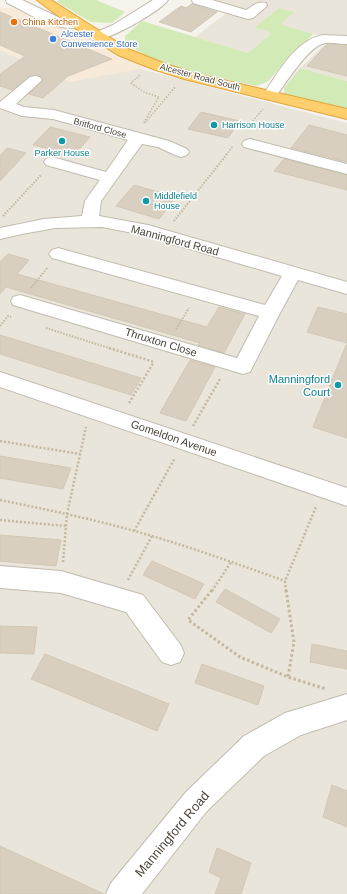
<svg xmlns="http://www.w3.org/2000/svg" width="347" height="894" viewBox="0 0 347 894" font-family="Helvetica,sans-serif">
<rect width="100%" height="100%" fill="#f6f3ec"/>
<path fill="#eae5da" d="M207 0H347V35L332 36 313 34 279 24 293 12 279 8 254 28 268 31 271 34 248 53 195 37 233 8Z
M331 43 347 44V81L300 68 324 45Z
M0 50 69 82 137 68 347 123V894H0Z"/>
<path fill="#f7ead8" d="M0 8H12L81 34 151 67 69 82 0 50Z"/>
<path fill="#d2eab5" d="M59 0H96L125 12 112 23 91 22 57 2Z
M279 8 294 12 280 24 313 34 267 82 256 86 200 74 158 62 125 44V36L142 21 248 53 271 34 268 31 254 28Z
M300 68 347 81V110L284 94V88Z"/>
<path fill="#d8cfc1" stroke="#d3c7b4" d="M192 4 217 12 191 32 159 22 181 6 186 8Z
M0 12 112 59 68 76 43 98 29 94 43 81 40 76H29L12 90 0 86V74L25 56 0 45Z
M327 44 347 45V76L307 66Z
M201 112 240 121 228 138 188 129Z
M309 125 347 135V162L291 148Z
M50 127 90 137 74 155 33 145Z
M7 148 26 153 0 181V156Z
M284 159 347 175V190L274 171Z
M134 185 176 197 159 219 116 206Z
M8 254 29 260 17 274 207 327 219 307 245 314 224 353 198 345 200 343 6 287 0 294V262Z
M318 307 347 314V343L307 332Z
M0 335 141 378 131 395 0 354Z
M346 345H347V438L313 427Z
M190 360 215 367 186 421 160 413Z
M0 456 71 468 63 489 0 478Z
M0 535 61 540 56 566 0 561Z
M152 561 204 584 195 599 143 575Z
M225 589 280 619 271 633 216 602Z
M0 626 37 627 34 654 0 653Z
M312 644 347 651V669L310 662Z
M45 654 169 704 157 731 31 679Z
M202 664 264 686 258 705 195 683Z
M332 785 347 791V827L323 817Z
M0 846 104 894H0Z
M217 848 251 863 241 894H215L221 878 209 872Z"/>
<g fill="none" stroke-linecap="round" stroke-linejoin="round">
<defs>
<path id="minor" d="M6 0H22L60 18 83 21 85 24 83 27C57 33 30 14 7 3Z
M153 0H168C161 11 105 43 92 40L90 37 92 34 113 25Z
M192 0H212L246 10C253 6 257 1 266 3L267 6 253 18 248 19 193 3Z
M323 35 347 36V44C339 44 329 41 322 44 308 48 284 85 275 98L270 99 265 98 263 95C278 73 295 40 323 35Z
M35 76 40 77 42 80 16 104 24 107 54 110 169 141 187 149 189 152 187 155 181 157 175 155 158 147 142 144 101 201 99 216 148 225 347 282V294L298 280 280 313 250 372 243 374 13 305 11 301 13 297 20 295 237 358 259 316 52 258 49 254 52 250 58 248 265 305 282 276 138 234 102 227 55 228 22 234 0 239V228L44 219 82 216 85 201 100 180 46 165 44 162 46 159 52 157 106 172 128 140 53 119 22 116 0 108V102L30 77Z
M250 139 347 164V174L244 147 242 144 244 141Z
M0 372 347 488V506L0 387Z
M0 566 61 571 143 595 180 644 184 653 180 662 171 665 162 662 126 612 61 593 0 588Z
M347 694V720L301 735 264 756 206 812 142 894H106L111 883 186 792 244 736 285 713Z"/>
<path id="highway" d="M37 0H51L128 49 163 63 193 73 347 109V119L184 79 153 69 118 55 73 27Z"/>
</defs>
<use href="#minor" stroke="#c2bbae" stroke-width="2"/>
<use href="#highway" stroke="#e0a43c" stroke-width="2"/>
<path stroke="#c4b79f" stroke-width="1.5" stroke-dasharray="1.5 1.5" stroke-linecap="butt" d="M140 75 131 83 144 92 159 97 143 124
M145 123 175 87
M247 128 263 109
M226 155 233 146"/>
<path stroke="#c4b79f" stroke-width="2" stroke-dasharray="1.5 1.5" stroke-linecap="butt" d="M3 216 42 174
M174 221 227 154
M31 288 48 267
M0 326 8 316 11 317
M46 328 112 349
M176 329 189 308"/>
<path stroke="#c4b79f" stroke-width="2.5" stroke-dasharray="2 2" stroke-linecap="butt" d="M109 348 154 362
M129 403 154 362
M193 426 220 379
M0 441 80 454
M0 500C39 508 78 516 116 526 174 541 229 561 285 581
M0 520 66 526
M134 531 175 458
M63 562 67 514 86 427
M128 580 152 536
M212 591 231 562
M286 591 285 581 316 507"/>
<path stroke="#c4b79f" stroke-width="3" stroke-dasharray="2.5 2.5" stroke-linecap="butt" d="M212 590 188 620 240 657 288 677 326 689
M286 590 294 642 288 677"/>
<use href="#minor" fill="#fff" fill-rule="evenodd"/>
<use href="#highway" fill="#ffcf6e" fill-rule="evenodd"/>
</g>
<circle fill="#e8710a" stroke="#fff" stroke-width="1.5" cx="14" cy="22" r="4"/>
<circle fill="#3f7fe0" stroke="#fff" stroke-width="1.5" cx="53" cy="39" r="4"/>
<g fill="#0f9aa8" stroke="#fff" stroke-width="1.5">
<circle cx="214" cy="125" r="4"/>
<circle cx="62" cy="141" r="4"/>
<circle cx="146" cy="201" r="4"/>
<circle cx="338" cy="385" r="4"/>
</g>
<g text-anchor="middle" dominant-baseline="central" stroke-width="3" stroke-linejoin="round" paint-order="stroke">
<g font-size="9" fill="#c56008" stroke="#fff" text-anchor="start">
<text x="22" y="22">China Kitchen</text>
</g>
<g font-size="9" fill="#366cbe" stroke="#fff" text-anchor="start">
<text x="61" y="34">Alcester<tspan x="61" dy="10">Convenience Store</tspan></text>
</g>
<g font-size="9" fill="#4b4439" stroke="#fff">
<text transform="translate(200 77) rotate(15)">Alcester Road South</text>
<text transform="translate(100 128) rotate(15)">Britford Close</text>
</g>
<g font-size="9" fill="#0d838f" stroke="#fff" text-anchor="start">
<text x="222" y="125">Harrison House</text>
<text x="62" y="153" text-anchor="middle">Parker House</text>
<text x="154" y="196">Middlefield<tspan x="154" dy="10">House</tspan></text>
</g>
<g font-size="11" fill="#4b4439" stroke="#fff">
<text transform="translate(175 240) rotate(15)">Manningford Road</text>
<text transform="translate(161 342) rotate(17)">Thruxton Close</text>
<text transform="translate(174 438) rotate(19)">Gomeldon Avenue</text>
</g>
<g font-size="11" fill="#0d838f" stroke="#fff" text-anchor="end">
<text x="330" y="379">Manningford<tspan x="330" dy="13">Court</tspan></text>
</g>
<g font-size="13" fill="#4b4439" stroke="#fff">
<text transform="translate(172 834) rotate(-50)">Manningford Road</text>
</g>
</g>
</svg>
